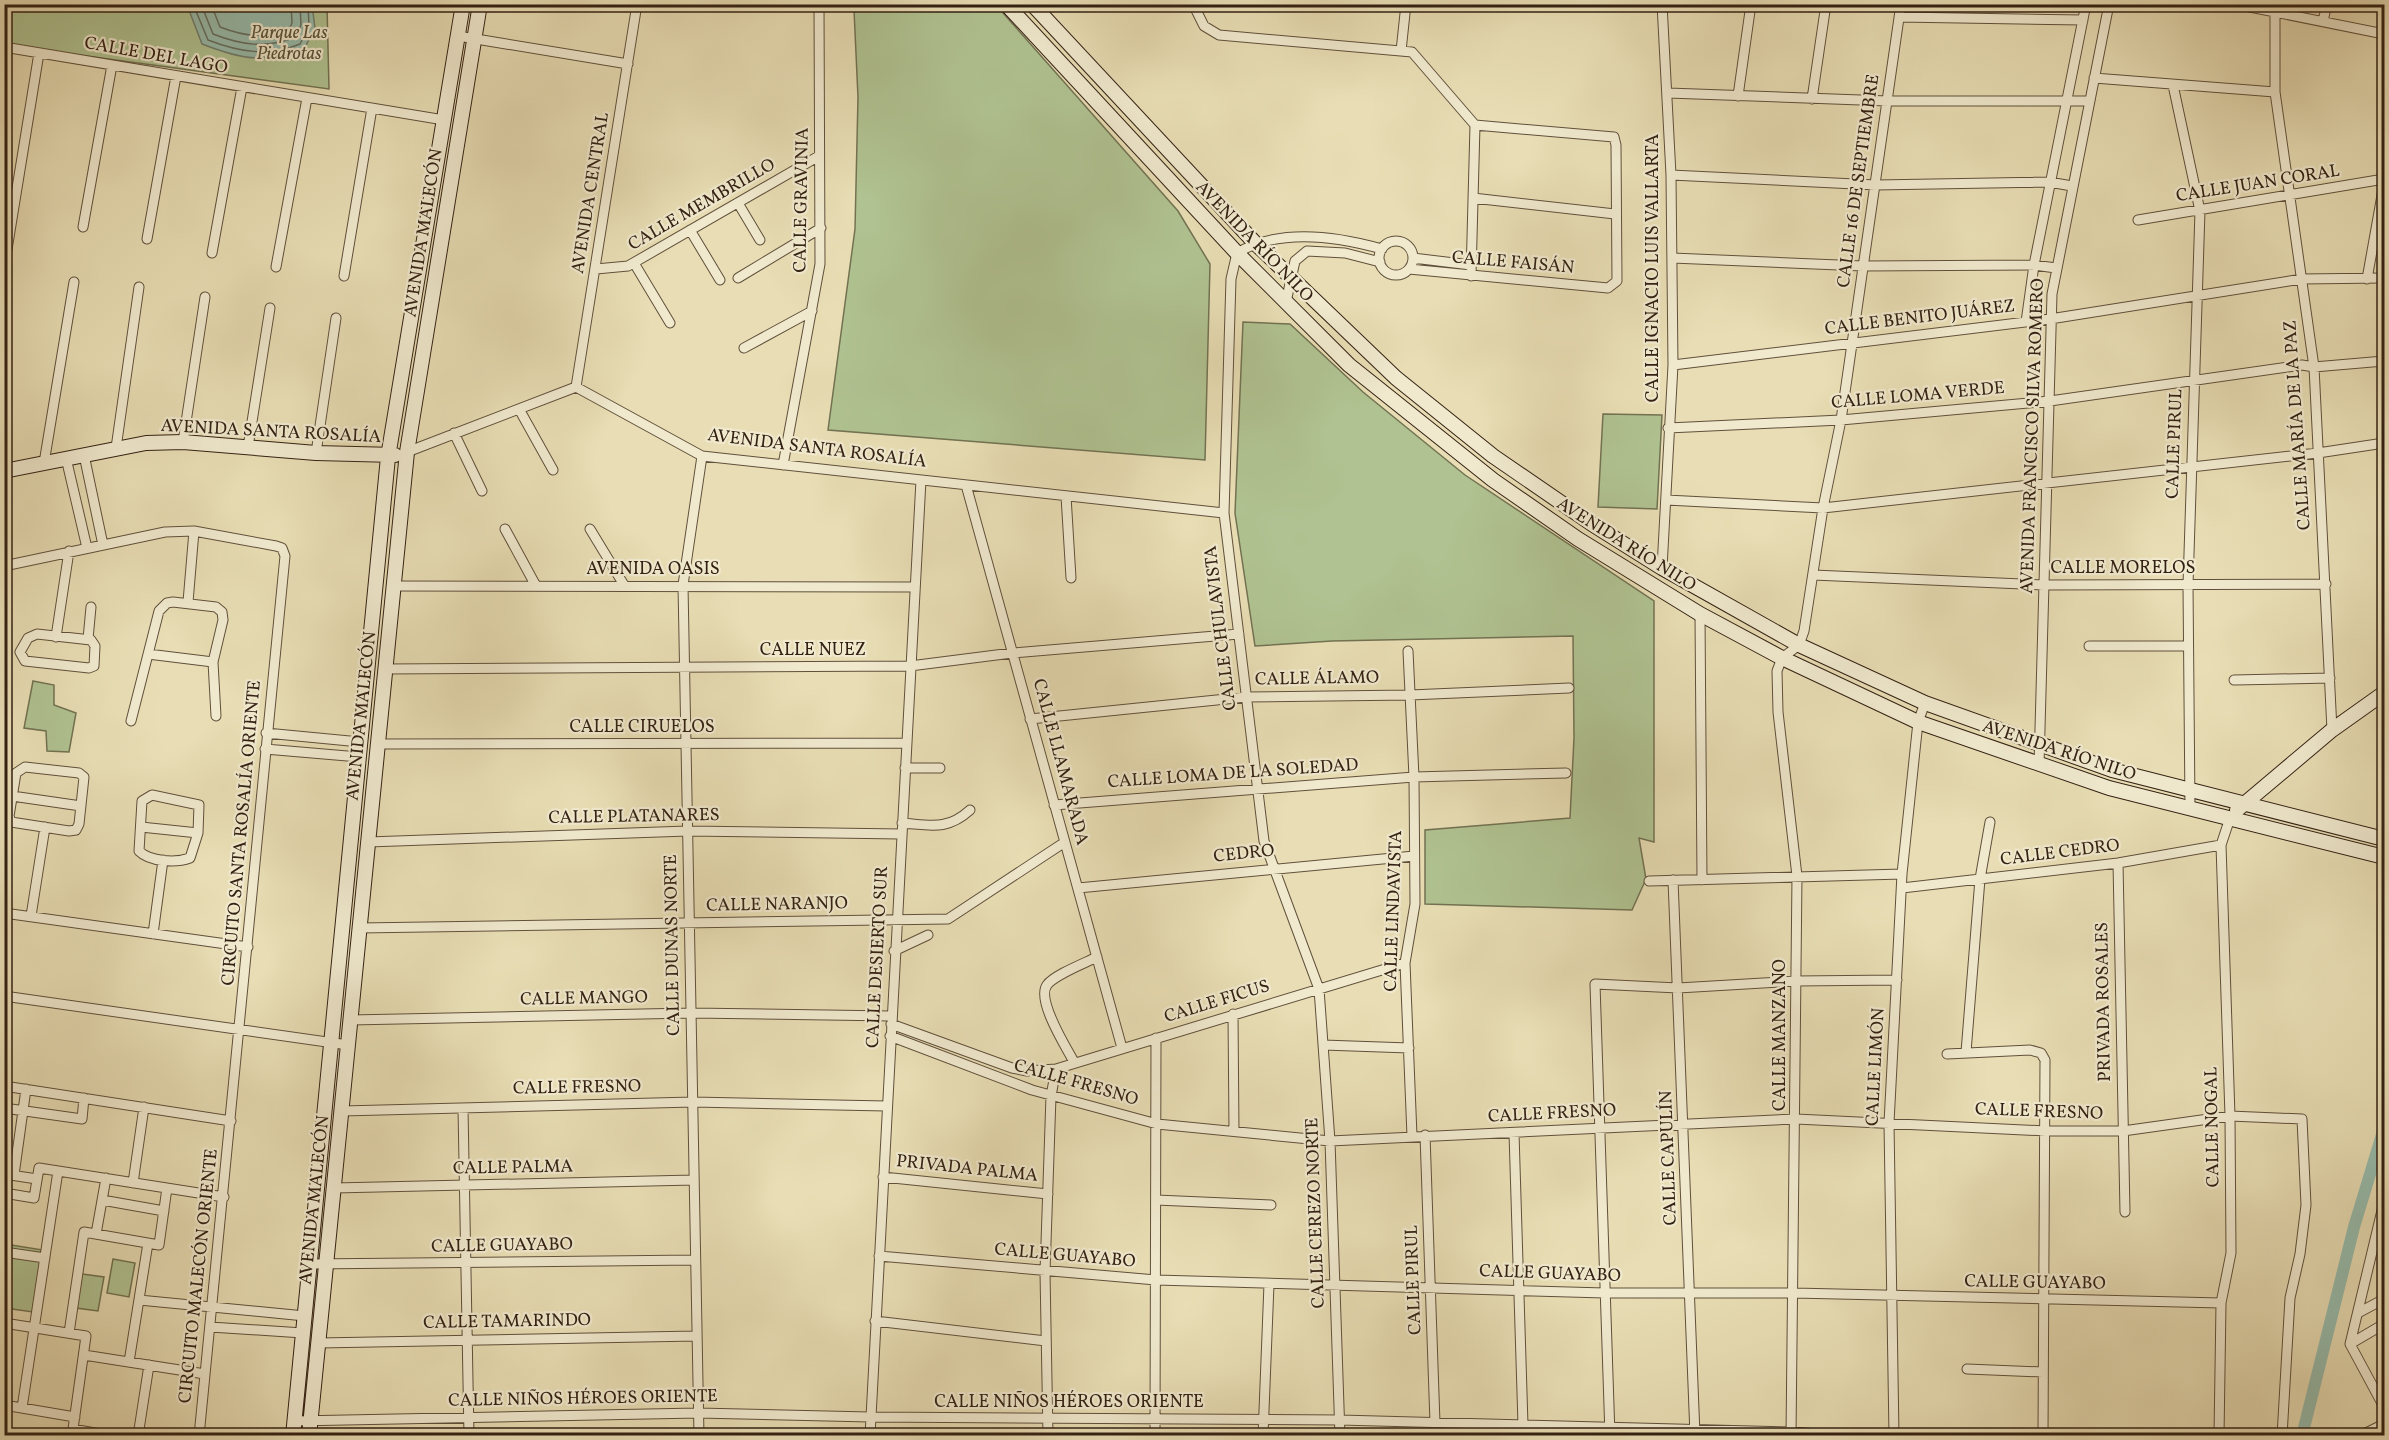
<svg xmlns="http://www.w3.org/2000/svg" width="2389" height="1440" viewBox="0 0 2389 1440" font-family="Vollkorn,serif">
<rect width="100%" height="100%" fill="#e8ddb4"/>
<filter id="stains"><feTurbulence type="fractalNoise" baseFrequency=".00333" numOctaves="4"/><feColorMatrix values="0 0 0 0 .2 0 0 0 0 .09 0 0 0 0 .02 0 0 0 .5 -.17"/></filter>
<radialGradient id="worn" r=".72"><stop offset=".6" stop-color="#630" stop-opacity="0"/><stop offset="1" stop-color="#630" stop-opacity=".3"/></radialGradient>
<path fill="#b0c291" stroke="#727252" stroke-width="1.5" d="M955 4 996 5 1178 211 1210 264 1205 460 828 430 855 229 858 97 854 10 943 11Z
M5 5H327L329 89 5 45Z
M1243 322 1290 324 1363 392 1465 475 1654 601V842L1639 838 1646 879 1632 910 1425 904V830L1570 818 1574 738 1573 636 1332 641 1255 646 1235 513Z
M1603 414 1662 415 1657 509 1598 507Z
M33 681 54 685V705L76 713 69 752 47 751 46 731 24 728Z
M5 1244 43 1250 33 1312 5 1308Z
M113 1259 135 1263 129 1297 107 1293Z
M82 1274 104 1277 98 1311 76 1308Z"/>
<path fill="#97bcac" stroke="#6f7e6f" stroke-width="1.5" d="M187 5H312L315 28 304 49C260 62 246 61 202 44Z"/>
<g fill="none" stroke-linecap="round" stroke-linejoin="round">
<path stroke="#656e60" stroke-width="1.5" d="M193 4 208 40C239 52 268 57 300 44L309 26 308 4
M201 4 213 34C241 45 267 49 295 37L301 25 300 4
M211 4 220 27C243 36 266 40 289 30L292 23 291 4"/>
<path stroke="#97bcac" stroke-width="12" d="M2302 1436 2354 1227 2384 1128"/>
<defs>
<path id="street" d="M1193 4 1204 26 1219 35 1412 52 1475 125 1471 276
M2235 4 2384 34
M2275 12V92L2314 367 2332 730
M1899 17 2083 20
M2323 21 2327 4
M458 36 628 64
M4 47 444 120
M1401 51 1406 4
M2094 78 2275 92
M2173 85 2200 211 2188 585 2190 808
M1668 93 1888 101H2090
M1738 96 1751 4
M1812 99 1826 4
M1671 175 1876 185 2049 182 2072 186
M1473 198 1615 214
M738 203 760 240
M2138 220 2384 179
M83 227 112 65
M690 230 720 280
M147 239 176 76
M1379 258a17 17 0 1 1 34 0a17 17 0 1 1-34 0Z
M212 253 242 87
M1413 258 1471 265
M1672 258 1863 266 2034 265 2056 268
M634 263 670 323
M276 267 307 98
M4 268 39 53
M596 269 628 266 819 156
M1409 269 1608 288 1617 281 1616 145 1614 137 1475 125
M344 276 372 108
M738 278 821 228
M2367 279 2384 184
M1286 302 1295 261 1307 251 1345 253 1380 262
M2026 322 2034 265 2086 4
M744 348 812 311
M1673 365 2050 319 2302 279 2384 278
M576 387 637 4
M519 409 553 470
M1668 428 1841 420 2050 401 2302 365 2314 367 2384 361
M454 433 482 491
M183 442 205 297
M248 447 270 308
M116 448 139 287
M407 452 576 387 702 456 1224 513
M316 453 336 318
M84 455 103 545
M66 458 87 548
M44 463 74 282
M783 465 820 264 819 4
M966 485 1122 1048
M1066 496 1071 578
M1666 500 1823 508 2318 453 2384 443
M505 529 536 586
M590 529 624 585
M4 566 165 532 194 531 276 546 282 548 285 556 199 1436
M1662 568 1673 365 1671 175 1662 4
M1813 575 2044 585 2326 584
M393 586 913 587
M188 602 194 531
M1700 614 1702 880
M37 634 91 640 95 646 94 666 89 668 25 661 20 652 28 638Z
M56 637 69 551
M88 639 91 607
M2089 646H2188
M1408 651 1414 777 1415 904 1405 963 1412 1136
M148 654 213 662
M385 669 910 666 1012 653 1239 634
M2234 680 2330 678
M1030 719 1246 697 1410 695 1569 688
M131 721 159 611 167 603 173 602 216 607 222 612 223 620 213 662 216 716
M266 733 360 742
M378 744 906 743
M265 749 359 757
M2039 765 2052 294 2109 4
M25 767 79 773 84 777 79 824 76 830 69 831 11 822 9 816 16 773Z
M905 768H940
M152 795 199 805 198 833 190 858C176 863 150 862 139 851L142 801Z
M12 796 81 806
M1054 805 1414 777 1566 773
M902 823C930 825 947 831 970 810
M141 827 198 833
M368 842 688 831 901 834
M2118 863 2125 1212
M1673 880 1695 1435
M1649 881 1902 874
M1078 888 1414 856
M1902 888 2118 863 2221 845
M4 913 248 947
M31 916 45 827
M359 928 948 919 1065 842
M153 934 163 860
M894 951 928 935
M4 996 348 1045
M1233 1014 1234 1131
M350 1020 691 1013 891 1016
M891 1024 1012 1068 1027 1071 1056 1069 1405 963
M890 1036 1032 1090 1157 1124 1330 1141 1796 1119 2046 1131H2123L2230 1116 2302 1119 2306 1205 2300 1254 2290 1298 2282 1436
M1323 1045 1409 1048
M1966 1052 1980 879 1990 822
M1947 1054 2030 1050 2041 1053 2045 1060 2043 1436
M1074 1062C1066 1047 1036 1000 1047 985 1054 975 1085 963 1097 957
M4 1086 231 1121
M4 1108 82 1119 84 1098
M463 1108 469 1436
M342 1111 693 1102 886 1106
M1514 1133 1523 1425
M1425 1135 1435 1423
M4 1174 37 1179
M14 1175 26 1089
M883 1177 1048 1194
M133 1183 144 1107
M334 1188 694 1180
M4 1193 34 1198 39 1168 224 1197
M102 1200 164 1211
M1156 1200 1271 1205
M96 1234 106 1178
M4 1252 45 1258
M879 1256 1156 1280 1605 1293H1794L2221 1303
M310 1264 695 1260
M139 1300 305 1316
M2358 1313 2384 1299
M875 1321 1046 1341
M4 1323 86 1336 73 1429 111 1436
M210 1327 303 1333
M69 1333 84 1232 159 1245 167 1188
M319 1343 697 1336
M2350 1344 2384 1202
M2350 1344 2384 1407
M2350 1344 2384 1324
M84 1355 205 1374
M129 1362 148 1243
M1967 1369 2043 1372
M4 1405 75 1417
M22 1408 58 1171
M295 1421 698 1413 870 1417 1340 1420 1792 1432 1844 1436
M138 1436 149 1365
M699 1436 683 585 702 456
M870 1436 921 480
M1048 1436 1045 1272 1051 1096 1056 1069
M1155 1436 1156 1038
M1263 1436 1269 1284
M1340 1436 1330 1141 1319 989 1264 841 1224 513 1231 279 1237 253C1279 228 1336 236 1382 249
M1610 1436 1595 984 1678 988 1796 981 1897 980
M1791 1436 1797 876 1778 712 1777 671 1782 658 1799 645 1804 631 1823 508 1841 420 1901 4
M1894 1436 1889 1123 1902 874 1918 722 1925 703
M2219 1436 2221 1303 2231 1253 2230 1116 2221 845 2230 818
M2360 1436 2384 1424"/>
<path id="secondary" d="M1006 4 1237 253 1349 365 1493 480 1578 539 1700 614 1782 658 1918 722 2109 788 2384 857
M1032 4 1255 243 1396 378 1493 456 1592 524 1662 568 1799 645 1925 703 2112 770 2384 839
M4 471 146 443 183 442 316 453 395 455
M2237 810 2332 730 2384 693
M293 1436 388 457 463 4
M309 1436 407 452 480 4"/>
</defs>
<use href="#street" stroke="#60503b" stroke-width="11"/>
<use href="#secondary" stroke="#332113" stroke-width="16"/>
<use href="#street" stroke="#f0e9ce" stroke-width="9"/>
<use href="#secondary" stroke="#f0e9ce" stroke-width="14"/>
</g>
<g text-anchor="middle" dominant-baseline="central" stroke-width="4.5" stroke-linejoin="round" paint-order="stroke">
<g font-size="18" font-style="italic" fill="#585139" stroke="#f0e9ce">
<text x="289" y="33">Parque Las<tspan x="289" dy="21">Piedrotas</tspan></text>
</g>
<g font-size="18" fill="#332113" stroke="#f0e9ce">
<text transform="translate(156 56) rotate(10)">CALLE DEL LAGO</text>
<text transform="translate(1859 181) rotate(-82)">CALLE 16 DE SEPTIEMBRE</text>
<text transform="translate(2258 184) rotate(-9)">CALLE JUAN CORAL</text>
<text transform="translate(591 193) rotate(-81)">AVENIDA CENTRAL</text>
<text transform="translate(802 200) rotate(-89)">CALLE GRAVINIA</text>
<text transform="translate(702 205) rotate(-30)">CALLE MEMBRILLO</text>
<text transform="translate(424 233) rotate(-81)">AVENIDA MALECÓN</text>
<text transform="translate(1254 242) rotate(46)">AVENIDA RÍO NILO</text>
<text transform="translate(1513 263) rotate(5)">CALLE FAISÁN</text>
<text transform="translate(1653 268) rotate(-90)">CALLE IGNACIO LUIS VALLARTA</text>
<text transform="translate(1920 318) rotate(-7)">CALLE BENITO JUÁREZ</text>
<text transform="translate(1918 396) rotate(-5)">CALLE LOMA VERDE</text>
<text transform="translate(2298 425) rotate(-94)">CALLE MARÍA DE LA PAZ</text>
<text transform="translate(271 432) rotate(3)">AVENIDA SANTA ROSALÍA</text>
<text transform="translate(2033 436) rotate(-88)">AVENIDA FRANCISCO SILVA ROMERO</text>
<text transform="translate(2175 444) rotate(-88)">CALLE PIRUL</text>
<text transform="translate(817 449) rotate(7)">AVENIDA SANTA ROSALÍA</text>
<text transform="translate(1626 545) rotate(32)">AVENIDA RÍO NILO</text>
<text x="2123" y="568">CALLE MORELOS</text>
<text x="653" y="569">AVENIDA OASIS</text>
<text transform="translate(1221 628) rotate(-97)">CALLE CHULAVISTA</text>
<text x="813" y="650">CALLE NUEZ</text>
<text transform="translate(1317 679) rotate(-1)">CALLE ÁLAMO</text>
<text transform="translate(362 716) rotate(-84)">AVENIDA MALECÓN</text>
<text x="642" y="727">CALLE CIRUELOS</text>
<text transform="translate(2059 751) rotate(18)">AVENIDA RÍO NILO</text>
<text transform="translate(1060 762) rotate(75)">CALLE LLAMARADA</text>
<text transform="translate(1233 774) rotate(-4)">CALLE LOMA DE LA SOLEDAD</text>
<text transform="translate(634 817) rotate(-1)">CALLE PLATANARES</text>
<text transform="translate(242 833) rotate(-85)">CIRCUITO SANTA ROSALÍA ORIENTE</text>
<text transform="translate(2060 853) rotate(-7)">CALLE CEDRO</text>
<text transform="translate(1244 854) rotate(-6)">CEDRO</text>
<text transform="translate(777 905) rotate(-1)">CALLE NARANJO</text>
<text transform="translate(1394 911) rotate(-88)">CALLE LINDAVISTA</text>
<text transform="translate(673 945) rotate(-91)">CALLE DUNAS NORTE</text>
<text transform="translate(878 957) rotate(-87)">CALLE DESIERTO SUR</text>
<text transform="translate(584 999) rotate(-1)">CALLE MANGO</text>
<text transform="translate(1217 1002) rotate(-17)">CALLE FICUS</text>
<text transform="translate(2104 1002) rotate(-91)">PRIVADA ROSALES</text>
<text transform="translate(1780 1035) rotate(-90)">CALLE MANZANO</text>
<text transform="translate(1876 1067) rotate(-87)">CALLE LIMÓN</text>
<text transform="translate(1076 1083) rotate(16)">CALLE FRESNO</text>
<text transform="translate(577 1088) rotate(-1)">CALLE FRESNO</text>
<text transform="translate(2039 1112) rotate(2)">CALLE FRESNO</text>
<text transform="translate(1552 1114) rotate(-3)">CALLE FRESNO</text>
<text transform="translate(2213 1127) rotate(-91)">CALLE NOGAL</text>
<text transform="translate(1669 1158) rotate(-92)">CALLE CAPULÍN</text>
<text transform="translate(513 1168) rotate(-1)">CALLE PALMA</text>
<text transform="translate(967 1169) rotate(6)">PRIVADA PALMA</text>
<text transform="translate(315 1200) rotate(-84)">AVENIDA MALECÓN</text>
<text transform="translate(1316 1213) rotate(-92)">CALLE CEREZO NORTE</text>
<text transform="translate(502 1246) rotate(-1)">CALLE GUAYABO</text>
<text transform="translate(1065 1256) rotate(5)">CALLE GUAYABO</text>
<text transform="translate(1550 1274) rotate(2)">CALLE GUAYABO</text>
<text transform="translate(199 1276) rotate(-84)">CIRCUITO MALECÓN ORIENTE</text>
<text transform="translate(1414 1280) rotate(-92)">CALLE PIRUL</text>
<text transform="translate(2035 1283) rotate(1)">CALLE GUAYABO</text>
<text transform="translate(507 1322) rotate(-1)">CALLE TAMARINDO</text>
<text transform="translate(583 1399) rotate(-1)">CALLE NIÑOS HÉROES ORIENTE</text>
<text x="1069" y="1402">CALLE NIÑOS HÉROES ORIENTE</text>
</g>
</g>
<rect width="2389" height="1440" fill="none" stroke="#e8ddb4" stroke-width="24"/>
<rect x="6" y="6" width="2377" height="1428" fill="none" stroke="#332113" stroke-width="3"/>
<rect x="12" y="12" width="2365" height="1416" fill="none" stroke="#332113" stroke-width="1.5"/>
<rect width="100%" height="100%" filter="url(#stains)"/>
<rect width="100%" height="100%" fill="url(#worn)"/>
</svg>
